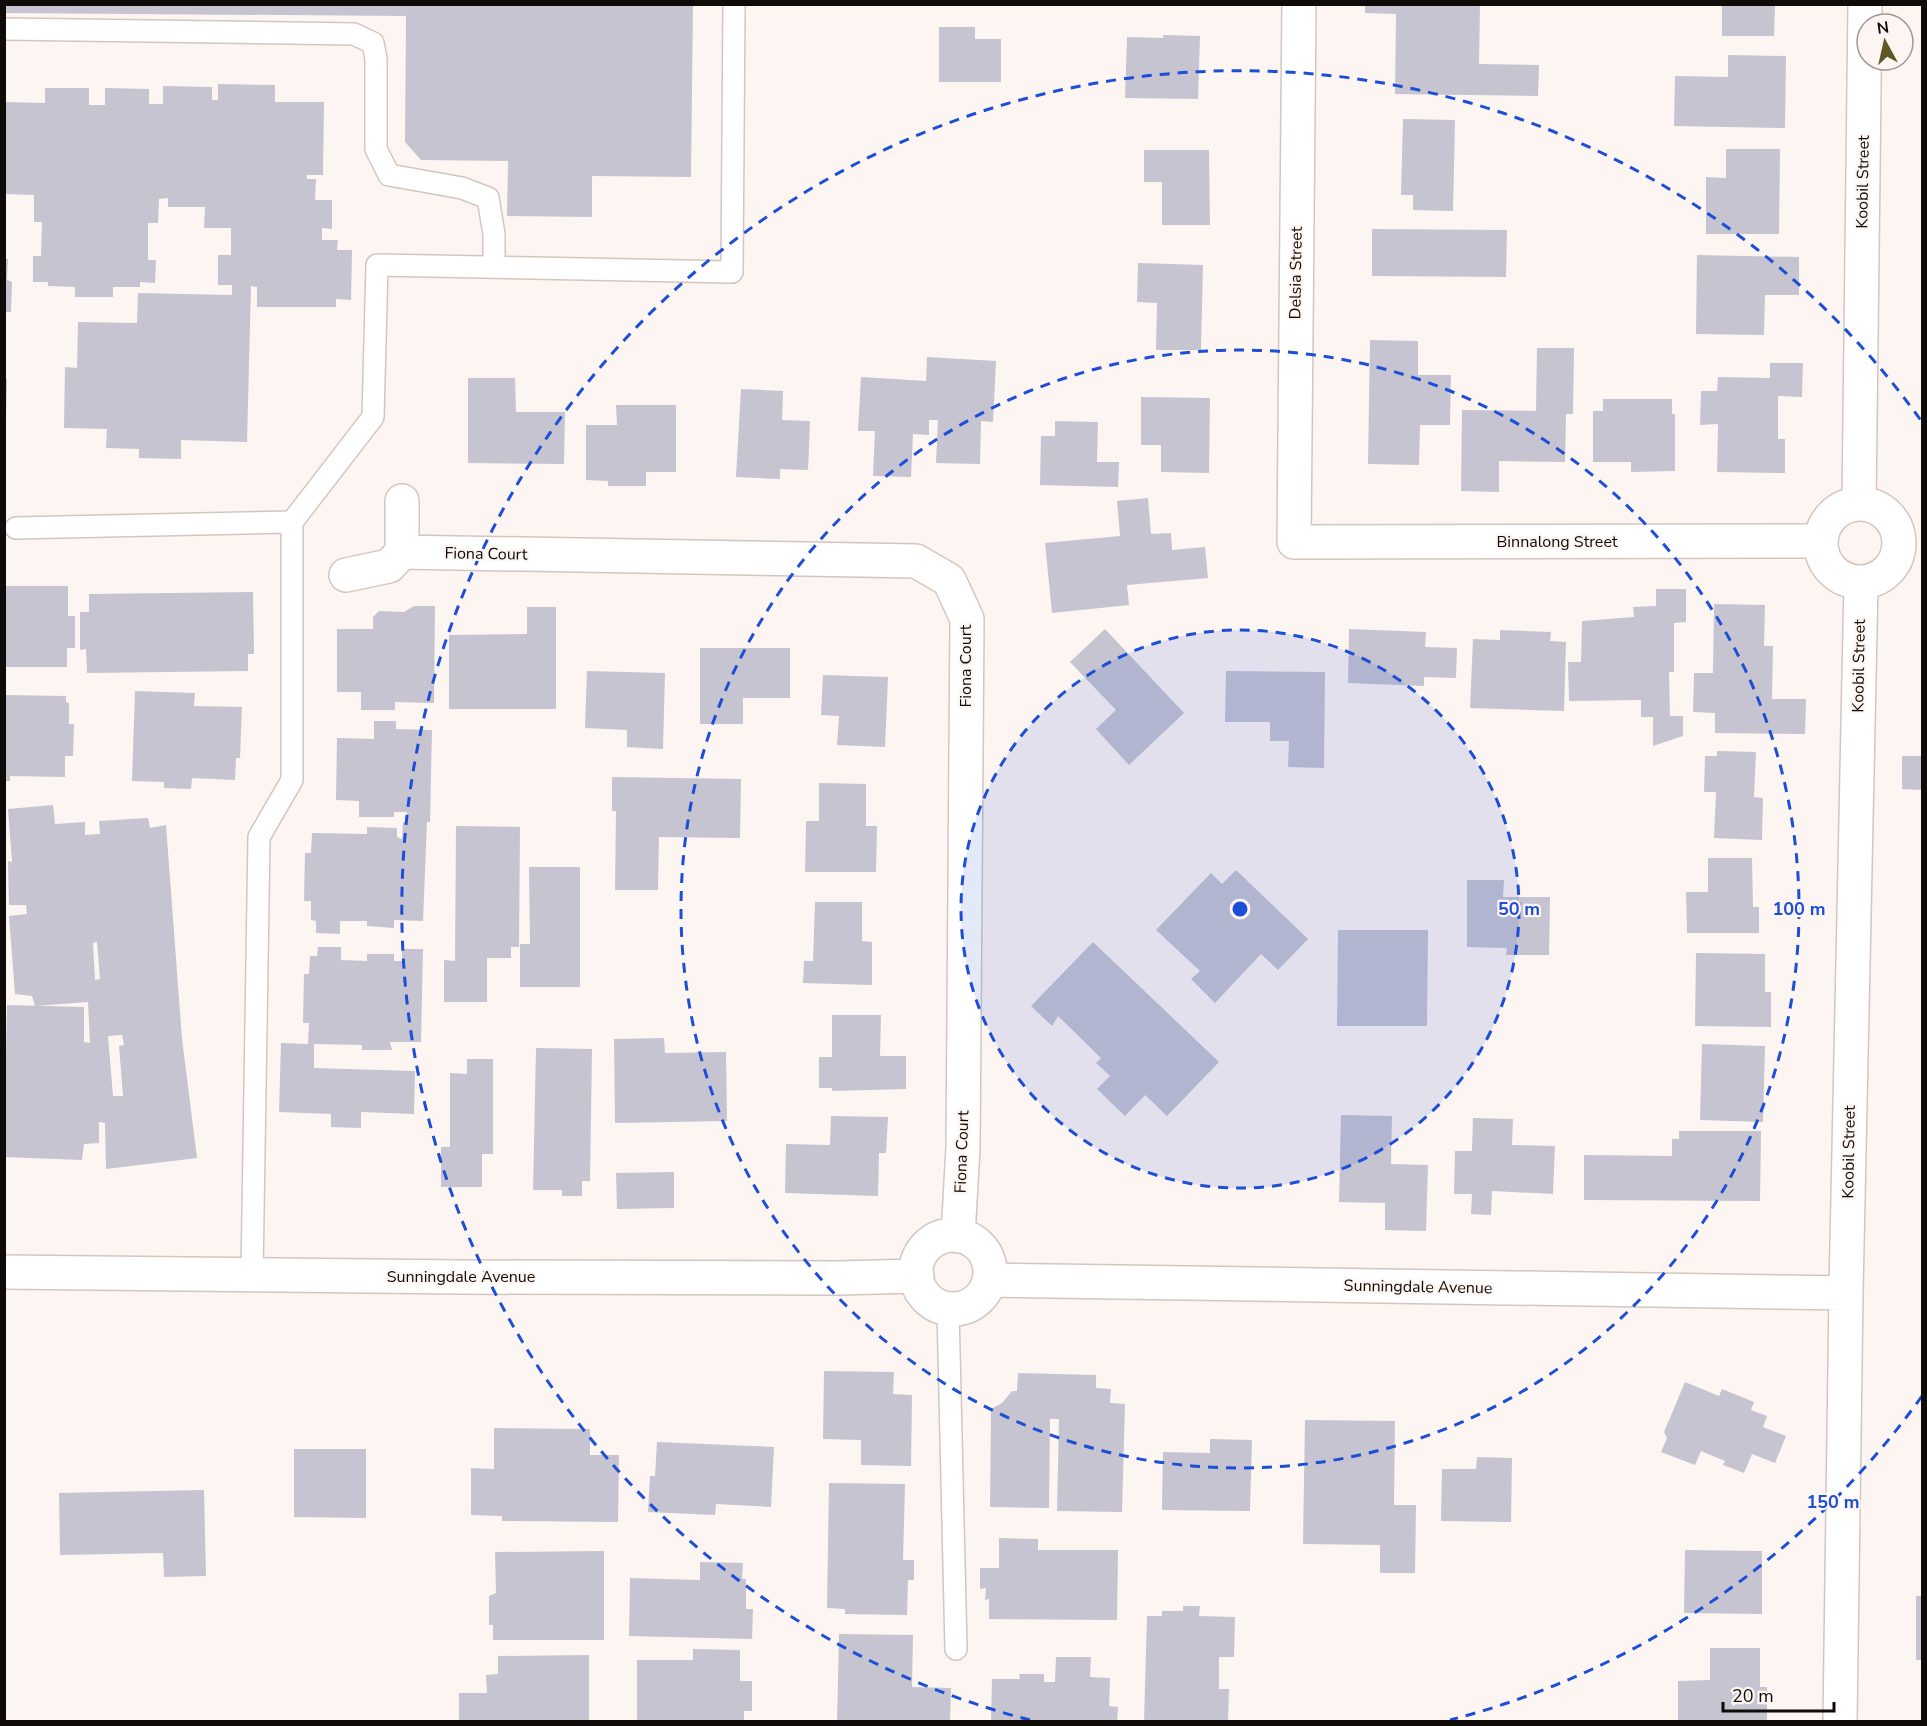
<svg xmlns="http://www.w3.org/2000/svg" width="1927" height="1726" viewBox="0 0 1927 1726" font-family="'Nunito Sans',sans-serif">
<rect width="100%" height="100%" fill="#fdf5f1"/>
<path fill="#c5c4d0" fill-rule="evenodd" d="M4 4H693L691 177 592 176V217L507 216 508 161 421 160 405 142 406 16 4 13Z
M1365 4H1480L1479 64 1539 65 1538 96 1395 94 1396 14 1365 13Z
M1722 4H1775L1774 36H1722Z
M939 27H975V39H1001V82H939Z
M1163 35 1200 36 1198 99 1125 98 1127 37 1163 38Z
M1728 55 1786 56 1785 128 1674 126 1675 76 1728 77Z
M218 84 275 85V102H324L323 175H307V179H316L315 200H332V229L322 228V240H338L337 250H352L351 300 336 299V307H257V287L251 286 247 442 181 440V459L139 458V449L106 448 107 429 64 428 65 367 77 368 78 322 137 323 138 293 232 295V285H218V255H231V228H204L205 207H168V198L159 199 158 223H148V260H156L155 283 140 282V287H113V297H75V287L48 286V282H33V256H41L42 222H34V195L4 194V102L45 103V88H89V105H105V88L149 89V104H163V86L212 87V100H218Z
M1403 119 1455 120 1453 211 1413 210V195H1401Z
M1726 149H1780L1779 234H1706V177L1726 178Z
M1144 150H1209L1210 225H1162V182H1144Z
M1372 229 1507 230 1506 277 1372 276Z
M1697 255 1799 257V295H1765L1764 335 1696 334Z
M4 259H8L7 280 12 282 11 312H4Z
M1138 263 1203 265 1201 350H1156L1157 303 1137 302Z
M1370 340 1418 341V375H1451L1450 425H1420L1419 465 1368 464Z
M1537 348H1574L1573 414H1566L1565 462 1499 461V492L1461 491 1462 410 1536 411Z
M927 357 996 361 993 422 981 421 980 464 936 463 938 420H929V435L913 434 911 477 873 476 875 431H858L861 377 926 381Z
M1770 363H1803L1802 397 1778 396V439H1785V473L1717 472 1718 424 1700 425 1701 391H1717L1718 377 1770 378Z
M4 378 7 379 6 420H4Z
M468 378H515L516 412H565L564 464 468 463Z
M741 389 783 391 782 420 810 421 808 470 780 469V479L736 477Z
M1141 397 1210 398 1209 473 1161 472V445H1141Z
M1603 399H1672V414H1675V471L1631 472V462H1593V411H1603Z
M616 405H676V472H646V486H608V481L586 480V425H617Z
M1055 421 1098 422 1097 462H1119L1118 487 1040 485 1041 436H1055Z
M1148 498 1151 534 1171 533 1172 550 1205 547 1208 578 1127 585 1129 605 1052 613 1045 543 1120 536 1117 501Z
M4 586H68V616H75V648H67V667H4Z
M1656 589H1686V622L1674 623V672H1669L1670 716H1683V736L1653 746V717H1641V700L1569 701 1568 662H1581L1582 621 1634 617 1633 607 1656 606Z
M253 592 254 654H248V671L87 673 86 649 80 650V612H89V594Z
M1714 604 1765 605 1764 646H1773L1772 699H1806L1805 734 1715 733V713L1693 712 1694 673H1713Z
M414 606H435L434 703 395 702V710H361V692H337V629H373V617L379 611 404 612Z
M527 607H556V709H449V635L527 634Z
M1105 629 1184 713 1129 765 1096 729 1116 710 1070 662Z
M1349 629 1426 632 1425 647 1457 648 1456 678 1424 677V686L1348 683Z
M1500 630 1551 632 1550 641 1566 642 1564 711 1470 708 1473 639 1500 640Z
M700 648H790V698H743V724H700Z
M587 671 665 673 663 749 627 747V730L585 728Z
M1226 671 1325 672 1324 768 1288 767 1289 741H1270V722H1225Z
M823 675 888 677 885 747 837 745 839 716 821 715Z
M135 691 195 693 194 706 242 707 240 758H236L235 780 192 778 191 789 164 788V782L132 781Z
M4 695 66 696V702L69 703V724H74L73 756H65V777L10 776V781H4Z
M374 721H396V729L432 730 430 822H427L423 921 394 920V928L367 926V921H340V934L316 933V921L311 920V901H304L305 853H311L312 833 367 834V827L397 828V837L402 839 403 822H407V812H394V817H359V801L336 800 337 738 374 739Z
M1717 751 1756 752 1754 797 1763 798 1762 840 1714 838 1716 792H1704L1705 756H1717Z
M1902 756H1922V790L1902 789Z
M612 777 741 779 740 838 659 837 658 890H615L616 811H612Z
M819 783 866 784V826H877L876 872H805L806 821H819Z
M53 805 55 824 85 822V835L100 834 99 821 148 818 150 828 166 825 182 1039 197 1158 106 1169 105 1123 99 1122V1143L84 1144 82 1160 4 1157 7 1005 84 1007V1042L90 1043 88 1002 35 1006 32 996 15 994 9 916 27 914 26 905H9L8 861 12 862 8 809ZM97 942 100 979 95 980 93 943ZM122 1035 124 1045 119 1046 123 1096H113L108 1036Z
M456 826 520 827 519 947H511V958H487V1002H444V960L455 961Z
M1708 858H1752L1753 907H1759V933H1687L1686 892H1708Z
M529 867H580V987H520V944H530Z
M1236 870 1308 939 1278 970 1261 954 1215 1003 1191 979 1200 971 1156 930 1211 873 1222 884Z
M1467 880H1504L1503 897H1550L1549 955H1506L1507 948 1467 947Z
M815 902H862V941L872 942V985L803 983 804 961H813Z
M1338 930H1428L1427 1026H1337Z
M1093 942 1219 1062 1167 1116 1145 1095 1125 1116 1097 1089 1110 1076 1096 1063 1101 1058 1058 1016 1052 1026 1031 1006Z
M318 947H341V960L367 961V954H394V961H402V949H423L421 1042H390L392 1050H362V1045L314 1044V1068L415 1071 414 1114 361 1112V1128L331 1127V1114L279 1112 281 1043 308 1044 309 1023H303L304 974H309L310 956H317Z
M1696 953 1765 954V992H1771V1027L1695 1026Z
M832 1015H881L880 1056H906V1089L832 1091V1088H819V1057H832Z
M664 1038 665 1053 726 1052 727 1121 615 1123 614 1039Z
M1702 1044 1765 1046 1763 1122 1700 1120Z
M536 1048 592 1049 590 1181H582V1196H562V1190H533Z
M467 1059H493V1154H482V1187H441V1147H450V1073L467 1074Z
M1341 1115 1392 1116 1391 1164 1428 1165 1426 1231 1385 1230V1203L1339 1202Z
M831 1116 888 1117 886 1153H879L878 1196 785 1193 786 1144 830 1145Z
M1473 1118 1513 1119 1512 1145 1555 1146 1553 1194 1492 1191 1491 1215 1471 1214 1472 1194H1454L1455 1151H1472Z
M1679 1131H1761L1760 1201 1584 1200V1155L1672 1156V1139H1679Z
M674 1172V1208L617 1209 616 1173Z
M824 1371 894 1372 893 1394 912 1395 911 1466 861 1465V1440L823 1439Z
M1018 1373 1096 1375V1388L1111 1389 1110 1403 1125 1404 1122 1512 1057 1511 1059 1419H1050L1049 1508 990 1507 991 1409 1002 1403 1012 1391H1017Z
M1685 1382 1719 1396 1722 1389 1754 1402 1751 1410 1767 1416 1763 1427 1786 1436 1775 1463 1752 1454 1744 1473 1723 1465 1725 1461 1701 1451 1695 1465 1661 1452 1667 1438 1664 1432Z
M1305 1420 1395 1421 1394 1505H1416L1415 1573H1380V1545L1303 1544Z
M494 1428 590 1429V1455H619L618 1522 502 1521V1516L471 1515V1468L494 1469Z
M1210 1439 1252 1440 1250 1511 1162 1510 1163 1452 1210 1453Z
M657 1442 774 1447 771 1507 716 1504 715 1515 648 1512 650 1476H655Z
M294 1449H366V1518L294 1517Z
M1477 1457 1512 1458 1511 1522 1441 1521 1442 1469H1476Z
M829 1483 905 1484 903 1560H914V1580H908L907 1615 845 1614V1609L827 1608Z
M204 1490 206 1576 164 1577 163 1553 60 1555 59 1493Z
M999 1538 1038 1539V1550H1118L1117 1620 989 1619V1599L985 1600 986 1588 980 1589V1568H999Z
M1685 1550 1762 1551V1614L1684 1613Z
M604 1551V1640H493V1625H489V1596L496 1593 495 1552Z
M700 1562 743 1563 742 1579H746V1609H753L752 1639 629 1636 630 1578 700 1580Z
M1916 1596H1922V1660H1916Z
M1183 1606H1200L1199 1616 1235 1617 1234 1657H1219V1689H1229L1228 1722H1144L1147 1616H1162V1611H1183Z
M839 1634 913 1635 912 1687 951 1688 950 1722H837Z
M1710 1648H1760V1687H1767V1722H1678V1681L1710 1680Z
M693 1649 740 1650V1681H752V1711H744V1722L637 1721V1660H693Z
M589 1655V1722H459V1693H487L486 1675 498 1674V1656Z
M1056 1657H1091L1090 1677 1110 1678 1109 1706 1118 1707 1117 1722H991L992 1679H1020L1019 1674H1044V1682H1055Z"/>
<g fill="none" stroke-linecap="round" stroke-linejoin="round">
<defs>
<path id="service" d="M4 29 354 34 373 43 376 59V149L389 175 462 188 488 198 494 234V267
M16 528 292 522
M252 1275 259 837 292 780V522L373 417 377 265 732 272 734 4
M948 1309 956 1649"/>
<path id="minor" d="M1299 4 1294 542 1821 541
M1859 504 1865 4
M1821 543a39 39 0 1 1 78 0a39 39 0 1 1-78 0Z
M402 552 916 561 949 580 967 619 963 1148 958 1236
M346 575 389 566 402 552V501
M916 1272a37 37 0 1 1 74 0a37 37 0 1 1-74 0Z
M4 1272 462 1277 838 1278 917 1276
M990 1280 1846 1293
M1840 1722 1846 1293 1861 583"/>
</defs>
<use href="#service" stroke="#d3c6c0" stroke-width="24"/>
<use href="#minor" stroke="#d3c6c0" stroke-width="36"/>
<use href="#service" stroke="#fff" stroke-width="21"/>
<use href="#minor" stroke="#fff" stroke-width="33"/>
</g>
<circle cx="1240" cy="909" r="279" fill="#1d4ed8" fill-opacity=".12"/>
<g fill="none" stroke="#1d4ed8" stroke-width="3" stroke-dasharray="10 8">
<circle cx="1240" cy="909" r="279"/>
<circle cx="1240" cy="909" r="559"/>
<path d="M1922 1396A838 838 0 0 1 1450 1720M1030 1720A838 838 0 1 1 1922 422"/>
</g>
<g text-anchor="middle" dominant-baseline="central" stroke-width="4.5" stroke-linejoin="round" paint-order="stroke">
<g font-size="16" fill="#0f0b09" stroke="#fdf5f1">
<text transform="translate(1863 182) rotate(-89)">Koobil Street</text>
<text transform="translate(1296 273) rotate(-89)">Delsia Street</text>
<text x="1557" y="542">Binnalong Street</text>
<text transform="translate(486 554) rotate(1)">Fiona Court</text>
<text transform="translate(966 666) rotate(-90)">Fiona Court</text>
<text transform="translate(1859 666) rotate(-89)">Koobil Street</text>
<text transform="translate(962 1152) rotate(-88)">Fiona Court</text>
<text transform="translate(1849 1152) rotate(-89)">Koobil Street</text>
<text x="461" y="1277">Sunningdale Avenue</text>
<text transform="translate(1418 1287) rotate(1)">Sunningdale Avenue</text>
</g>
</g>
<circle cx="1240" cy="909" r="9" fill="#1d4ed8" stroke="#fdf5f1" stroke-width="3"/>
<g font-size="18" text-anchor="middle" font-weight="bold" fill="#1d4ed8" stroke="#fdf5f1" stroke-width="4.5" stroke-linejoin="round" paint-order="stroke">
<text x="1519" y="915">50 m</text>
<text x="1799" y="915">100 m</text>
<text x="1833" y="1508">150 m</text>
</g>
<rect width="1927" height="1726" fill="none" stroke="#0f0b09" stroke-width="12"/>
<g transform="translate(1885 42) rotate(352)"><circle r="28" fill="#fdf5f1" stroke="#9e9794" stroke-width="1.5"/>
<path d="M0-4.5L10 22L0 15L-10 22Z" fill="#5f5824"/>
<text y="-9" font-size="16" font-weight="bold" text-anchor="middle" fill="#0f0b09">N</text>
</g>
<path d="M1723 1702v9h111v-9" fill="none" stroke="#0f0b09" stroke-width="3"/>
<text x="1732" y="1702" font-size="18" fill="#0f0b09" stroke="#fdf5f1" stroke-width="4.5" paint-order="stroke">20 m</text>
</svg>
